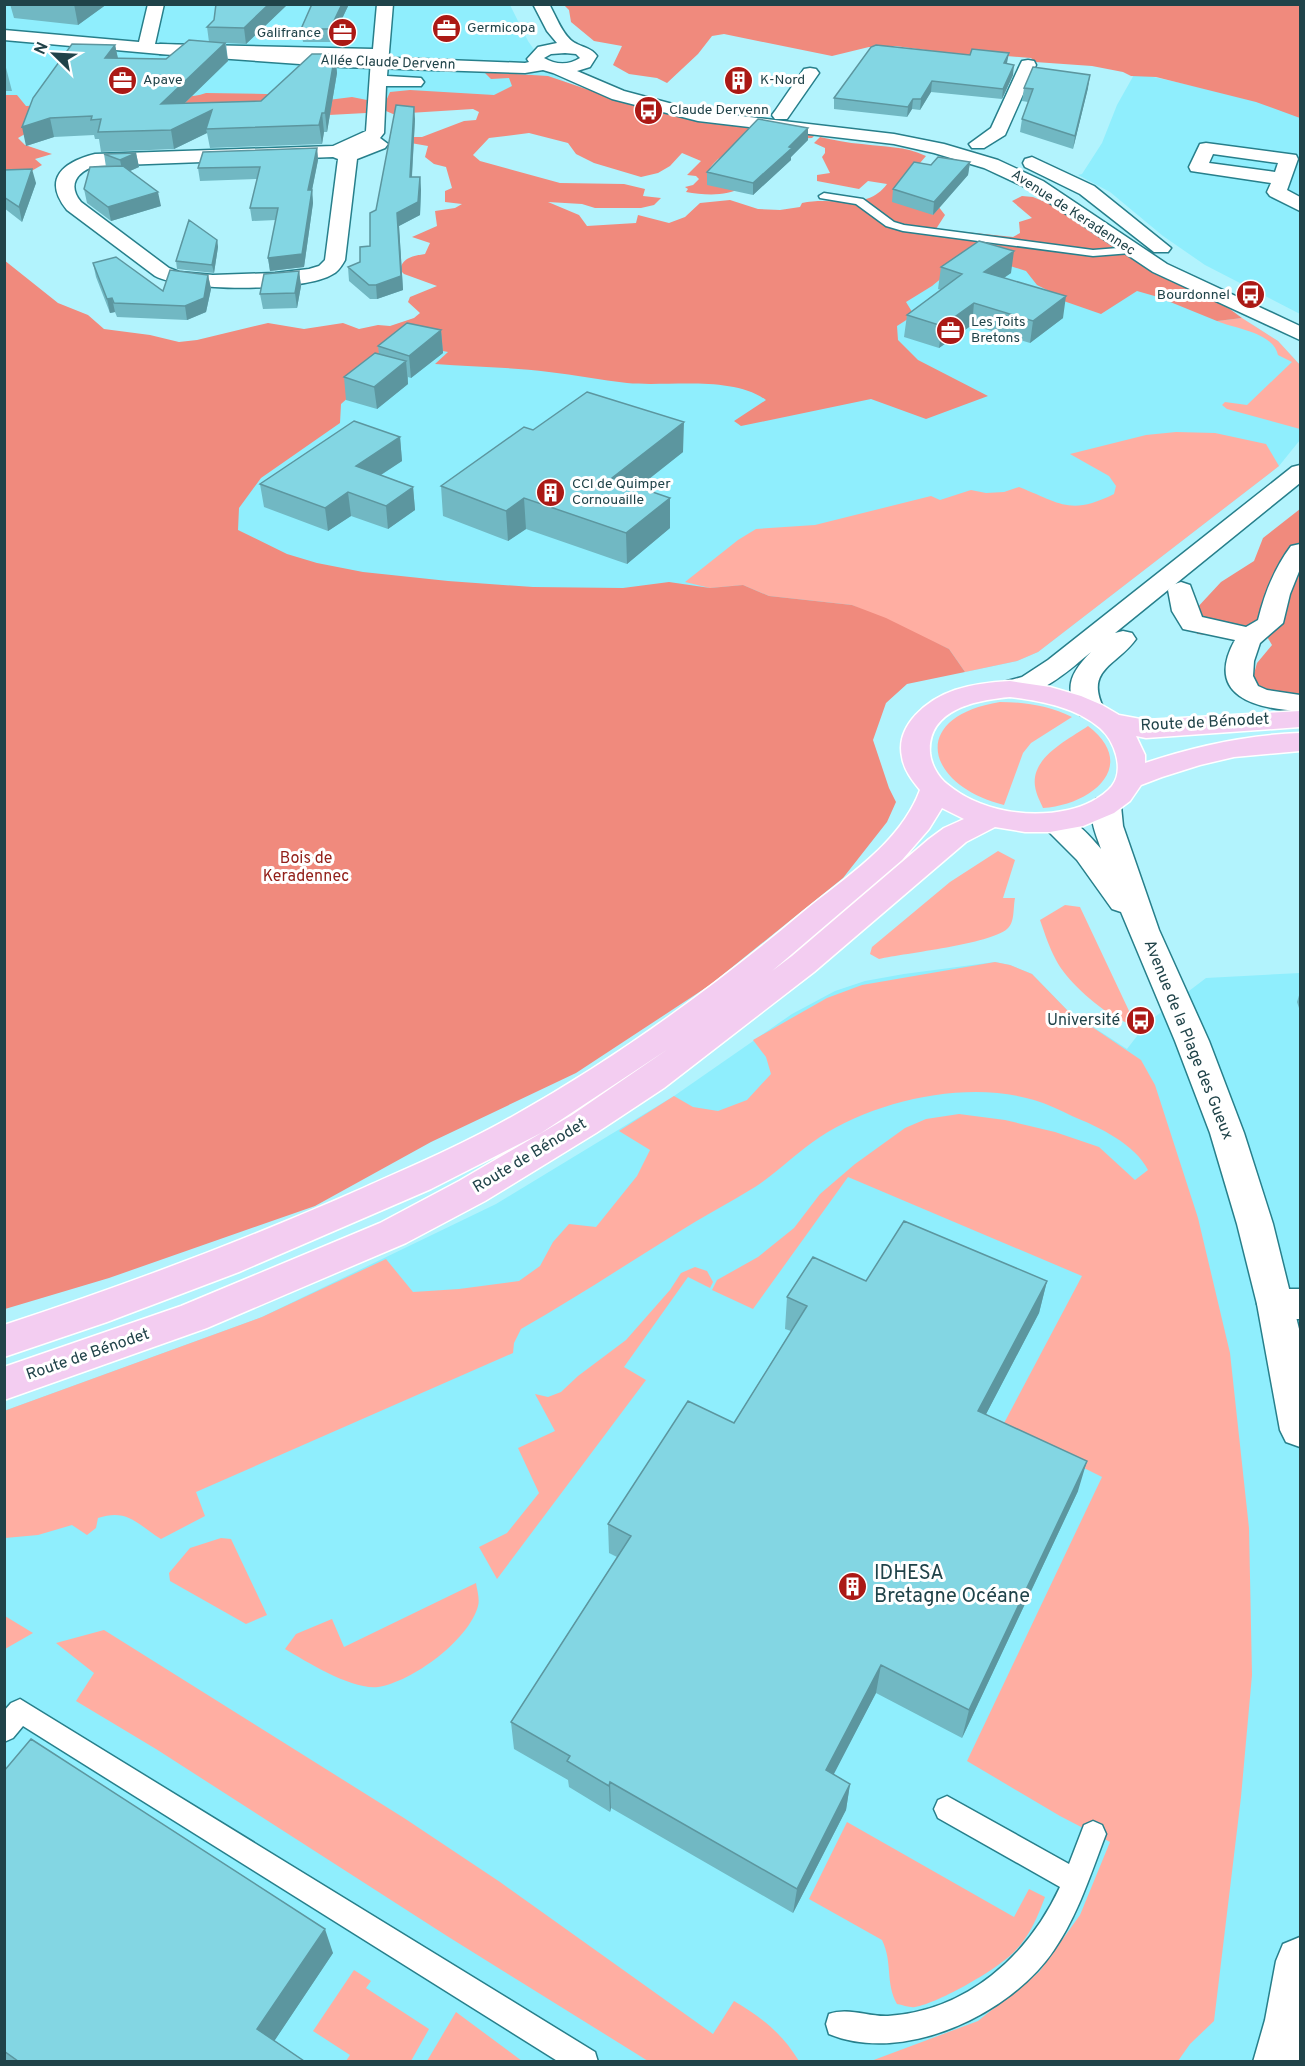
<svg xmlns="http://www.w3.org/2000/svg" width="1305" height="2066" viewBox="0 0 1305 2066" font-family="Overpass,sans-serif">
<rect width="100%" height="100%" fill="#b2f3fd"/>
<path fill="#8feefd" d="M4 5H510L528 41 549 71 570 85 507 102 5 113Z
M1135 73 1300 109V314L1205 265 1163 236 1110 192 1078 175 1082 174 1102 143 1117 105Z
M899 245 1109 262 1253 325 1278 341 1300 365V440L1279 466 1038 652 1017 661 965 672 946 666 310 587 197 529 361 357Z
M995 962 1010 965 1032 974 1067 1010 1127 1049 1147 1023 1206 978 1300 973V2061H5L4 1411 262 1317 496 1204 674 1096 792 1014 835 991 865 981 904 974Z"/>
<path fill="#ffaea2" d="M1242 318 1278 341 1300 365V429L1227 409 1222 405 1225 402 1247 405 1292 362 1278 355C1273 332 1235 329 1217 321Z
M1176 432 1215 433 1266 444 1279 466 1038 652 1017 661 965 672 949 649 852 605 769 596 743 585 710 588 685 582 738 540 756 529 815 525 931 496 940 500 971 490 986 493 1004 492 1019 487C1060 503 1070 516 1114 494L1116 486 1109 476 1070 454 1146 435Z
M1000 702C1025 702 1050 706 1072 717L1031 743 1023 753 1004 805C925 785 908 717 1000 702Z
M1088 726C1140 766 1091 805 1043 808 1040 801 1036 794 1035 786 1031 757 1068 740 1088 726Z
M998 851 1015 860 1003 898H1015C1013 908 1015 923 1007 929 990 944 906 953 879 959L870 954 872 947 950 882Z
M1065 905 1080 907 1130 1013V1024C1106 1016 1067 982 1056 960 1049 947 1045 934 1040 920Z
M995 962 1010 965 1032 974 1067 1010 1141 1060 1155 1085 1198 1218 1230 1353 1249 1528 1252 1675 1241 1797 1214 2021 1190 2044 1178 2061H871L978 2021 1039 1972 1080 1915 1110 1842 1060 1816 967 1761 1102 1477 1002 1427 1082 1276 848 1177 753 1309 712 1290 717 1280 758 1257 794 1228 820 1194 855 1164 905 1128 926 1119 959 1114 1005 1120 1055 1132 1099 1147 1135 1180 1148 1170C1135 1144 1099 1127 1072 1116 1060 1110 1047 1104 1034 1100 968 1080 877 1100 820 1137 797 1152 778 1172 755 1187 729 1203 702 1217 677 1233 625 1265 574 1299 521 1329L514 1343 513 1353 196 1492 205 1516 161 1539C138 1525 128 1508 98 1518L96 1528 87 1535 72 1525 38 1535 5 1538 4 1411 262 1317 386 1259 413 1292 459 1289 519 1281 540 1266 553 1242 569 1224 596 1227 637 1176 650 1150 619 1131 674 1096 693 1107 718 1111 747 1100 771 1074 766 1057 753 1040 827 998 862 985Z
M695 1267 707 1271 713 1282 710 1288 688 1277 624 1367 646 1380 497 1579 479 1547 507 1533 539 1493 518 1448 555 1431 535 1394 548 1397 561 1392 578 1376 626 1340 670 1290 681 1273Z
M221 1538 231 1539 267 1615 246 1624 170 1581 169 1573 190 1548Z
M476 1583C477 1590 480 1599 478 1606 469 1640 412 1682 378 1687 352 1690 307 1662 285 1649L296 1634 332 1619 344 1647Z
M5 1616 33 1633 5 1649Z
M104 1630 404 1818 500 1882 713 2034 734 2001C762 2018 781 2032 799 2061H648L447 1936 156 1749 76 1701 94 1673 56 1643Z
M847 1822 1014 1917 1029 1889 1045 1897C1038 1916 1030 1935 1016 1950 1000 1968 939 2003 915 2007 910 2008 903 2005 897 2004 885 1982 893 1963 882 1940L809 1899Z
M354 1970 371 1981 366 1988 429 2029 411 2061H346L350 2055 313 2031Z
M456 2012 522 2061H427Z"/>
<path fill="#f08a7d" d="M564 5H1300V118L1256 102 1156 77 1131 76 1123 72 1092 66 1035 62 1031 58 984 54 968 61 956 54 895 46 869 47 832 56 724 34 712 36 698 54 667 83 657 78 629 74 613 65 622 46 594 41 571 22 569 10Z
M484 72 548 76 639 107 704 123 817 133 812 138C779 139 732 138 710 168L733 174 743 187C726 197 704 195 686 192L688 189 685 187 693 185 699 179 696 176 687 175 701 161 682 153 670 166 658 173 641 177 594 163 576 154 568 143 529 133 489 138 473 155 480 161 560 183 624 184 645 189 643 196 661 198 654 205 641 208H595L582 204 548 202 579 215 587 226 636 223 638 215 669 223 685 217 700 203 730 200 758 209 780 210 800 207 802 203C832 196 867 212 887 184L868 181 859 189 817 181V175L830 173 822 157 825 153V148L814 143 820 137C834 140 848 143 862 144 884 147 905 146 926 156L920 163 938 206 945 215 936 229 1013 237 1020 233 1019 222 1032 218 1012 201 1022 196 1033 197 1057 207 1147 269 1223 304 1242 318 1217 321 1158 297 1137 291 1101 314 1055 298 1049 291 1037 285 1026 271 985 258H966L932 286 906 302 914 315 897 326 898 340 918 360 988 396 926 419 871 399 741 426 734 421 766 400C731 375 668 387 627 383 601 380 575 375 549 372 512 367 473 367 435 364L448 352 408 344 341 404 340 423 261 478 239 508 238 530 287 554 317 563 363 572 448 581 533 587 623 588 669 582 710 588 743 585 769 596 852 605 886 618 949 649 965 672 907 684 886 703 873 740 889 788 896 802 887 822 843 878 710 985 576 1073 431 1142 315 1206 109 1278 5 1309 4 260 58 303 88 315 104 329 150 335 179 342 197 340 268 323 304 329 343 323 359 329 378 325 390 326 414 318 420 313 408 302 410 297 437 286 404 274 400 270C403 257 413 256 425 254L430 243 412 237 437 226 435 211 455 208 462 204 445 202V191L452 188 446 167 434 164 425 157 428 146 399 141 401 137H422L464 121 476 120 479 112 473 109 393 114 386 111V101L390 92 410 90 494 95 512 86 509 78 491 79Z
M206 93 266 94 328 100 352 97 367 100 366 113 30 131 18 138 25 145 52 154 35 159 42 165 19 178 5 181V95H17L26 106C71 105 115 100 160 96 177 95 189 99 206 93Z
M1300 509V700L1272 698 1252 681 1257 663 1272 645 1260 625 1227 637 1197 634 1195 610 1221 582 1254 561 1263 538Z"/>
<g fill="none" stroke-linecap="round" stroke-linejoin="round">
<defs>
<path id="lane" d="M824 193 863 199 894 222 904 225 1093 250 1131 247 1136 250 1131 253 1093 256 903 231 886 226 856 204 820 198 819 196Z
M20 1699 595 2052 598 2062H559L23 1726 13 1738 4 1742V1711L11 1703Z
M947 1796 1069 1864 1084 1825 1093 1821 1102 1825 1106 1834C1091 1873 1078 1915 1054 1950 1011 2014 904 2065 829 2034L826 2024 829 2014C848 2007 869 2017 888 2016 967 2011 1028 1956 1060 1887L938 1818 934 1809 938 1800Z"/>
<path id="street" d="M148 4H164L155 44 373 49 377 4H393L387 76 421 78 424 82 421 86H386L384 133 380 138 388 144 385 148 357 159 345 260C342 265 339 271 333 274 305 292 185 292 155 276L67 210C42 179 63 162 95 154L333 146 366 131 371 59 160 54 4 40V30L139 42ZM333 157 338 159 325 260 319 266 309 269 275 273 213 275 179 272 169 268 81 202C67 185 77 172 95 166Z
M1028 60 1034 61 1036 65 1005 135 984 148H972L969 144 991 128 1020 65 1022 61Z
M810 68 816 69 819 73 787 119H775L772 115 775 111 804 69Z
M1206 143 1296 155 1298 159 1287 190 1300 197V211L1270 196 1267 192 1271 183 1191 171 1189 167 1200 144ZM1213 154 1278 163 1275 172 1209 163Z
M1300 544V569L1290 594 1283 623 1260 643 1254 661 1253 676 1258 686 1267 690 1300 695V711C1256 709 1204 696 1235 640L1183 629 1172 611 1168 590 1172 585 1181 582 1190 585 1202 617 1246 627 1258 620C1265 592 1274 569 1291 546Z
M1276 1289H1300V1319H1276L1263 1315 1257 1304 1263 1293Z"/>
<path id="secondary" d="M533 4H549C556 16 564 39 577 44 585 48 591 48 597 56L590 67 577 71 624 91 699 111 894 134 944 144 998 160 1043 181 1167 264 1300 326V340L1153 272 1029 189 984 168 934 153 894 144 698 121 612 99 553 73 543 70 525 73 342 67 160 54 152 49 160 44 342 56 525 63 529 62 527 59 538 47 557 43 547 31ZM565 53 576 54 580 58C569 65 556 65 544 58L551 54Z
M1032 157 1094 186 1171 248 1168 252H1154L1080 194 1025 167 1023 163 1025 159Z
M1300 465V483L1115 633 1123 631 1132 633 1136 639C1117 666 1084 669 1104 709L1100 715 1090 717 1080 715C1063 689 1070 673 1091 652 1067 672 1034 703 1000 695L996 689 1000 683 1022 677 1048 660 1292 467Z
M1106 797 1116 799 1121 806 1123 826 1159 930 1209 1041 1244 1133 1273 1224 1300 1333V1447L1286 1442 1280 1430 1257 1304 1237 1224 1210 1133 1175 1041 1121 912 1112 909 1077 860 1039 822 1044 815C1066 809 1087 832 1101 849 1096 834 1086 814 1096 799Z
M1300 1937V2062H1253L1265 2020 1276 1961 1283 1944Z"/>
<path id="primary" d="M1010 681 1050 687 1081 696 1102 705 1119 715 1146 720 1300 711V727L1146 738 1136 736 1145 755V763C1195 746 1247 735 1300 733V751L1234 757 1200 765 1162 777 1141 785 1130 801 1114 813 1083 826 1050 832H1025L995 827 966 842 814 972 664 1088 596 1133 485 1201 406 1243 207 1328 4 1400V1367L181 1306 380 1223 459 1181 572 1115 668 1049 541 1133 431 1189 239 1272 107 1322 4 1357V1325C126 1285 246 1240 363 1188 415 1165 466 1143 515 1115 615 1059 714 987 802 913 845 877 900 844 920 790 912 780 904 770 902 757 895 725 928 699 955 690 973 684 991 682 1010 681ZM1010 697C1041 701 1075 707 1100 728 1114 740 1125 769 1112 786 1102 798 1083 807 1068 810 1028 819 979 811 947 784 938 777 931 764 930 753 927 709 977 700 1010 697ZM942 808 964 819 944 828 929 839 792 956 772 971 902 860 929 829Z"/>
</defs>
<use href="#lane" stroke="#277f8b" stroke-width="3"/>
<use href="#street" stroke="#277f8b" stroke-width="3"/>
<use href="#secondary" stroke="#277f8b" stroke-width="3"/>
<use href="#primary" stroke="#fff" stroke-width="3"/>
<use href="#lane" fill="#fff" fill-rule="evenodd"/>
<use href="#street" fill="#fff" fill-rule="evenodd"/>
<use href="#secondary" fill="#fff" fill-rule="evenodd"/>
<use href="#primary" fill="#f3cdf1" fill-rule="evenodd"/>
</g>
<path fill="#71b8c3" d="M10 4H107L78 25 14 18Z
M288 4 246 44 226 43 228 61 185 103 261 101 335 54 337 73 327 132H324L322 144 210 148 207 133 174 149 101 152 99 139H95L94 135 54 137 26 146 33 98 115 45 118 59H166L209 42 207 27Z
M312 4H349L331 42H303L301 29Z
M4 60 12 91H4Z
M1007 64 1013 75 1002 99 931 92 920 110 912 109 907 117 834 109V98Z
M1024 88H1088L1073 149 1020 132 1022 119 1028 102 1022 101Z
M415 119 412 177H420L421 190 420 215 399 226 403 290 377 299H370L349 281 348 267 360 262 370 246 376 210Z
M808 128V140L791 157V160L753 195 707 185V172Z
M317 148 318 160 312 190 313 203 304 267 270 271 268 258 276 220 252 221 250 208 257 179 200 181 198 168Z
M136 153 139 167 130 171 161 206 111 221 87 203 84 189 106 167 104 154Z
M970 162 968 175 933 215 892 202 893 189 931 165Z
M4 170 36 183 22 222 4 208Z
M217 240 218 247 214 273 177 269 176 261Z
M93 263 163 291 208 275 211 289 206 312 187 320 117 317 115 312 110 313 96 277Z
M941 267 1011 273 1003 278 1063 318 1030 343 972 325 939 348 904 337 907 315 941 290 938 289Z
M299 271 301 286 297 308 263 309 260 294Z
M441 330 443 353 411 378 408 377V384L377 409 346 400 344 377 379 354 378 346Z
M533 430 683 452 639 487 670 498V528L627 564 526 529 508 541 443 516 441 486Z
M400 437 402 461 381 475 413 487 415 510 388 529 351 516 328 531 264 507 260 484Z
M1300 992V1011L1297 1002Z
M866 1281H1047L1039 1313 986 1414 1078 1491 962 1738 876 1693 833 1774 850 1784 846 1810 793 1913 611 1808 610 1812 569 1787 568 1780 514 1749 511 1722 617 1557 609 1553 608 1524 734 1423 791 1331 785 1329 787 1297Z
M4 1771 333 1953 274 2041 304 2061H4Z"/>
<path fill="#5c969f" d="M74 4H107L78 25Z
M269 4H288L246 44 244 28Z
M342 4H349L331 42 330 29Z
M225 43 228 61 164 123 161 104Z
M115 45 119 63 105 58Z
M1009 53 1007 63 1003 73 1004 63Z
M335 54 337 73 327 132 325 113Z
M1014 65 1013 75 1002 99 1003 89Z
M1090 75 1088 88 1073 149 1075 136Z
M932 81 931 92 920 110 921 99Z
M913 99 912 109 907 117 908 107Z
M414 107 415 119 411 190 410 177Z
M212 110 206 129 207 133 174 149 171 130Z
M322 113 324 132 322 144 319 125Z
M50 118 54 137 26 146 22 127Z
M808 128V140L791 157V160L753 195V183Z
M317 148 318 160 312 190 313 203 304 267 270 271 268 258 308 190Z
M136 153 139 167 123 174 120 160Z
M970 162 968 175 933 215 934 202Z
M32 169 36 183 22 222 19 207Z
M420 177 421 190 420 215 399 226 403 290 377 299 376 285 397 213Z
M158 192 161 206 111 221 108 207Z
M217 240 218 247 214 273 212 265Z
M1014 251 1011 273 981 294 984 272Z
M299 271 301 286 297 308 295 293Z
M208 275 211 289 206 312 187 320 185 306Z
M1066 296 1063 318 1030 343 1033 321Z
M112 298 115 312 110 313 107 299Z
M974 303 972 325 939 348 942 326Z
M441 330 443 353 411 378 409 356Z
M406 361 408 384 377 409 374 387Z
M684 422 683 452 612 508V478Z
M400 437 402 461 359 489 356 466Z
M413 487 415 510 388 529 386 506Z
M348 492 351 516 328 531 325 508Z
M524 498 526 529 508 541 506 511Z
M670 498V528L627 564 626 533Z
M1047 1281 1039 1313 972 1441 978 1411Z
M1087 1461 1078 1491 962 1738 969 1710Z
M881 1665 876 1693 822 1797 826 1770Z
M610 1782 611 1808 610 1812 609 1786Z
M850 1784 846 1810 793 1913 797 1889Z
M325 1929 333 1953 267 2052 257 2029Z"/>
<path fill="#83d6e3" stroke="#5c969f" stroke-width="1.5" d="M216 4H269L244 28 207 27 214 20Z
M312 4H342L330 29H301Z
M189 40 225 43 161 104 261 101 312 54H335L325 113H322L319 125 206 129 212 110 171 130 98 132 101 119 91 120 92 116 50 118 22 127 33 98 72 44 115 45 105 58 166 59Z
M876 45 970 55 972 49 1009 53 1004 63 1014 65 1003 89 932 81 921 99H913L908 107 834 98 871 47Z
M1033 67 1090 75 1075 136 1022 119 1033 89 1024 88Z
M396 105 414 107 410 177H420L418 202 397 213 401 276 376 285H369L348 267 360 262V247L370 246V213L376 210Z
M758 119 808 128 789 147 792 148 753 183 707 172Z
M317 148 308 190H312L302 254 268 258 278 208H250L260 167 198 168 203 152Z
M136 153 120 160 104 154Z
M938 157 970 162 934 202 893 189 914 162 931 165Z
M123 166 158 192 108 207 84 189 90 167Z
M32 169 19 207 4 197V170Z
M189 220 217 240 212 265 176 261Z
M979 241 1014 251 984 272 1066 296 1033 321 974 303 942 326 907 315 962 274 941 267Z
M116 257 163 291 170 270 208 275 204 298 185 306 114 303 112 298 107 299 93 263Z
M299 271 295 293 260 294 264 274Z
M407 323 441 330 409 356 378 346Z
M375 353 406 361 374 387 344 377Z
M587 392 684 422 612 478 670 498 626 533 524 498 506 511 441 486 524 427 533 430Z
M354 421 400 437 356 466 413 487 386 506 348 492 325 508 260 484Z
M904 1221 1047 1281 978 1411 1087 1461 969 1710 881 1665 826 1770 850 1784 797 1889 610 1782 609 1786 567 1761 570 1756 511 1722 631 1536 608 1524 688 1401 734 1423 807 1306 787 1297 813 1257 866 1281Z
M31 1739 325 1929 257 2029 304 2061H18L4 2051V1771Z"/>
<defs>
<symbol id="office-disc" viewBox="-11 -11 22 22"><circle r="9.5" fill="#ab1915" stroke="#fff"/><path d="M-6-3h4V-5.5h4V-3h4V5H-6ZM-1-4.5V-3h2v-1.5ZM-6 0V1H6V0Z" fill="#fff"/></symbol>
<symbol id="building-disc" viewBox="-11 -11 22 22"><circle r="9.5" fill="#ab1915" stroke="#fff"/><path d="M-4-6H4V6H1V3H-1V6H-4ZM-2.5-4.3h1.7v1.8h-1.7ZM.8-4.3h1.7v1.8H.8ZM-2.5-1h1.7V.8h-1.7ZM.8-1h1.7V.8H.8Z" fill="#fff"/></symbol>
<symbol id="bus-disc" viewBox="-11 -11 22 22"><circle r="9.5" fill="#ab1915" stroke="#fff"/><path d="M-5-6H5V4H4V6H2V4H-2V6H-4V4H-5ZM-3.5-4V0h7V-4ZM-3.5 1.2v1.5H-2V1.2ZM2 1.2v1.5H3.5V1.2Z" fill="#fff"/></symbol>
</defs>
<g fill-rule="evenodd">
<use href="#office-disc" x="430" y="12" width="33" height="33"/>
<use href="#office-disc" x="326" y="16" width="33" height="33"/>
<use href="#office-disc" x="106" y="64" width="33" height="33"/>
<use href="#building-disc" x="722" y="64" width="33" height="33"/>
<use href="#bus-disc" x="632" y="94" width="33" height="33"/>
<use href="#bus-disc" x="1234" y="278" width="33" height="33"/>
<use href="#office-disc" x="934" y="314" width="33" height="33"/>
<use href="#building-disc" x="534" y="476" width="33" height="33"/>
<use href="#bus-disc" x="1124" y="1004" width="33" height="33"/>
<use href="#building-disc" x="836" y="1570" width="33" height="33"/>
</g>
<g text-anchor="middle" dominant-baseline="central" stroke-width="6" stroke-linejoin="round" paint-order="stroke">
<g font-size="14" fill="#204349" stroke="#fff" text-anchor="start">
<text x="467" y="28">Germicopa</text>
<text x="321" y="33" text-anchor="end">Galifrance</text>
<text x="143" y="80">Apave</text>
<text x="760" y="80">K-Nord</text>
<text x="669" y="110">Claude Dervenn</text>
<text x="1230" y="295" text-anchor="end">Bourdonnel</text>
<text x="971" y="322">Les Toits<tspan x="971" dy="16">Bretons</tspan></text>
<text x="572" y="484">CCI de Quimper<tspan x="572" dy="16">Cornouaille</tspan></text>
</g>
<g font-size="14" fill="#204349" stroke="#fff">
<text transform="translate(388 63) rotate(2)">Allée Claude Dervenn</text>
<text transform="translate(1073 213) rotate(33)">Avenue de Keradennec</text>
</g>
<g font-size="16" fill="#204349" stroke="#fff">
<text transform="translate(1205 723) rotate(-3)">Route de Bénodet</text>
<text transform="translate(1188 1040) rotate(68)">Avenue de la Plage des Gueux</text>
<text transform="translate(530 1156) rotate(-31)">Route de Bénodet</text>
<text transform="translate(88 1355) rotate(-19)">Route de Bénodet</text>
</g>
<g font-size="16" fill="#93201a" stroke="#fff">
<text x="306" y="859">Bois de<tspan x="306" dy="18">Keradennec</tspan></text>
</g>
<g font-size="16" fill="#204349" stroke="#fff" text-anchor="end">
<text x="1120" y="1021">Université</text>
</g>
<g font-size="20" fill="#204349" stroke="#fff" text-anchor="start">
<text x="874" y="1574">IDHESA<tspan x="874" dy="23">Bretagne Océane</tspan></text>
</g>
</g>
<rect width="1305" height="2066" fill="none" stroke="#204349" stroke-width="12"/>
<g transform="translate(54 54) rotate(294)" stroke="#ffffff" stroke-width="4.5" paint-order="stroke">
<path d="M0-4.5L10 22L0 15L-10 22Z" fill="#204349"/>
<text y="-9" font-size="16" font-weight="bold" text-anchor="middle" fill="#204349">N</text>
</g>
</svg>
